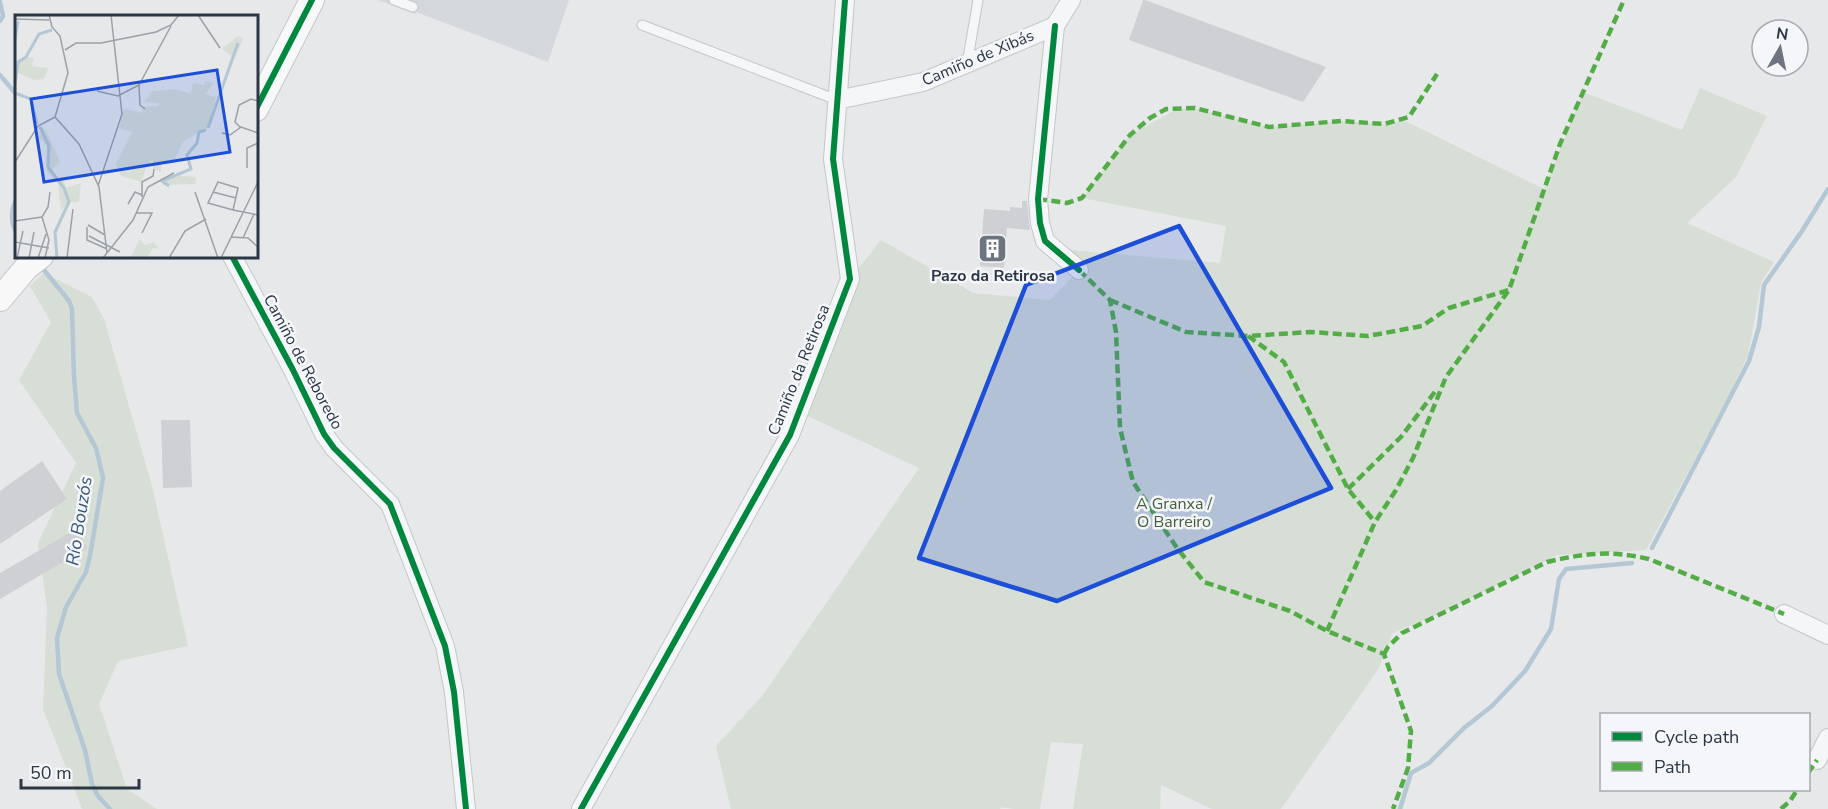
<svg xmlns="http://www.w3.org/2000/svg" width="1828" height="809" viewBox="0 0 1828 809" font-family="'Nunito Sans',sans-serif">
<rect width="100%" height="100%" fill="#e6e8ea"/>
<path fill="#d4d8dd" d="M378 0H569L548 62 416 12 415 14Z"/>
<path fill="#d7ded6" d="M1700 88 1767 116 1736 177 1687 223 1774 262 1761 283 1748 355 1727 400 1646 550 1557 555 1442 613 1392 633 1388 647 1379 668 1281 809H1212L1161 785 1160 809H1073L1083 744 1051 742 1040 809H1013L1001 807 1000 809H731L716 746 763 695 919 468 799 412 850 279 881 240 973 293 1050 300 1079 270 1069 250 1220 263 1226 226 1082 198 1130 135 1177 109 1195 108 1269 127 1340 121 1384 124 1405 121 1544 189 1583 92 1682 130Z
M44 273 92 297 104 319 152 486 188 646 118 661 99 704 127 789 157 809H82L43 709 47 607 38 543 76 463 19 380 51 322 30 286Z"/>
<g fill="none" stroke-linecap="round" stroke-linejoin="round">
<path stroke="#b4c7d4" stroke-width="4.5" d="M0 2 3 16 0 21
M0 75 16 94
M16 200C11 211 10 221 16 232
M44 270 69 301 72 309 74 377 77 413 96 448 103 478 90 556 86 572 66 607 57 638 59 674 85 750 92 784 98 796 110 809
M1652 548 1749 361 1759 327 1764 285 1802 231 1828 189
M1400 809 1411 773 1429 763 1464 728 1492 706 1525 671 1551 629 1559 579 1566 569 1632 563"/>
</g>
<path fill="#ced0d3" d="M1143 0H1145L1326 67 1303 102 1129 40Z
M1022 201H1027L1030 230 1007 228 1004 268 980 266 984 209 1010 211V207L1022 208Z
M161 420H190L192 487 163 488Z
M42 461 67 499 0 544V491Z
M76 529 87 548 0 599V573Z"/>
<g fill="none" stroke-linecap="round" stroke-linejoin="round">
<defs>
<path id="lane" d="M394 0 413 7
M642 25 837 100
M967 64 978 0"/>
<path id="street" d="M1055 26 1038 199 1040 223 1045 241 1079 270
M837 100 923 82 994 52 1055 26 1071 0
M232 256 293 370 324 434 334 448 390 504 445 646 454 692 466 809
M1784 614 1828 635
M1817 760 1828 738
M581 809 790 435 850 279 833 159 845 0"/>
<path id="secondary" d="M256 109 312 0
M0 299 26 268 41 256"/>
</defs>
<use href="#lane" stroke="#c4c6c8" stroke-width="11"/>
<use href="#street" stroke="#c4c6c8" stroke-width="20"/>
<use href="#secondary" stroke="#c4c6c8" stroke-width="26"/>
<use href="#lane" stroke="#f5f6f7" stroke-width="9"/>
<use href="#street" stroke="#f5f6f7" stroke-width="18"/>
<use href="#secondary" stroke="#f8f8f8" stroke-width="24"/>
<path stroke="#54ac47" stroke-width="4.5" stroke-dasharray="9 4.5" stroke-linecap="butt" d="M1038 199 1067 203 1082 198 1130 135 1150 118 1166 109 1195 108 1269 127 1341 121 1384 124 1409 117 1437 74
M1079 270 1110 300 1116 332 1120 428 1133 482 1177 548 1204 582 1290 611 1327 631 1384 654 1411 731 1408 768 1393 809
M1110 300 1186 332 1248 336 1311 332 1368 336 1422 326 1449 308 1509 290
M1248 336 1284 362 1348 489 1375 522
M1348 489 1401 437 1437 389
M1327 631 1375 522 1396 490 1413 458 1446 377 1509 290 1560 144 1624 0
M1384 654 1388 647 1402 633 1547 562C1586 553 1610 550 1649 559L1784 614
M1808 773 1817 760
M1781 809 1790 801 1797 790"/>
<defs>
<path id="cycleway" d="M1055 26 1038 199 1040 223 1045 241 1079 270
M256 109 312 0
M232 256 293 370 324 434 334 448 390 504 445 646 454 692 466 809
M581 809 790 435 850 279 833 159 845 0"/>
</defs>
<use href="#cycleway" stroke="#f4f6f9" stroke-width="10"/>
<use href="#cycleway" stroke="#00873e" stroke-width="6"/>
</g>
<path fill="#1d4ed8" fill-opacity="0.2" stroke="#1d4ed8" stroke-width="4.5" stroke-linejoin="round" d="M1179 226 1331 488 1057 601 919 558 1026 285Z"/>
<defs>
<symbol id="building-square" viewBox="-11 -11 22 22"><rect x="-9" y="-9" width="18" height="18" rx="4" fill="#6c757f" stroke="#f4f6f9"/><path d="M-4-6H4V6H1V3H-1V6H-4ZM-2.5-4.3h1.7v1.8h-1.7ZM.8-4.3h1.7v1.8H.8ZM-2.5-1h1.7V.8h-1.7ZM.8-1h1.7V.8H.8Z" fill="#fff"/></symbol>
</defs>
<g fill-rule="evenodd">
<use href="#building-square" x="976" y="232" width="33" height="33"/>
</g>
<g text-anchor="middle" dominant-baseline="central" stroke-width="5" stroke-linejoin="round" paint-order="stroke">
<g font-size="16" fill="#2b3745" stroke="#f4f6f9">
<text transform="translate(978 58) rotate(-23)">Camiño de Xibás</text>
<text transform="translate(303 362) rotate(62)">Camiño de Reboredo</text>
<text transform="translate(799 370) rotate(-68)">Camiño da Retirosa</text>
</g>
<g font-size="16" font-weight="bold" fill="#2b3745" stroke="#f4f6f9">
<text x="993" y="276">Pazo da Retirosa</text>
</g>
<g font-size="16" fill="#446038" stroke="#f4f6f9">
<text x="1174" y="504">A Granxa /<tspan x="1174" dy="18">O Barreiro</tspan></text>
</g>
<g font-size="18" font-style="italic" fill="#355979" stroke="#f4f6f9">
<text transform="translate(79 521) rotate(-81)">Río Bouzós</text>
</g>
</g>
<g transform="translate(15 15)">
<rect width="243" height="243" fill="#e6e8ea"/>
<path d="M223 21 228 24 220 44 207 34ZM11 42 19 43 17 51 33 53 29 64 19 65 1 57 4 47ZM190 66 198 68 191 79 201 82 192 114 168 126 158 149 147 146 146 157 138 153V143L131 151 127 167 106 161 101 149 117 117 104 113 109 94 127 98 129 92 144 91V88L129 87 137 76 161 74 176 79 178 68 189 70ZM25 111 31 115 45 147 37 154 41 163 49 166 51 173 66 168 64 187H55L46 195 43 168 32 156 31 130 24 123ZM158 160 180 162 181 169 148 170V164ZM125 224 130 230 139 227 144 234 138 233 132 243H115Z" fill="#d7ded6"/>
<path fill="none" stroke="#b4c7d4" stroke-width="3" d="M0 24 3 6M0 68 3 47 11 42 24 19 37 15M0 78 16 84 22 109M25 112 34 131 33 152 49 173 54 187 40 217 42 243M193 113 223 28M154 171 147 166 176 154 172 140 182 128 184 117 191 115"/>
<path fill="none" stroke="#9ba1a8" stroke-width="1.5" d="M34 0 37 12 45 21 53 58 40 102M183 0 205 33M0 4 34 5M50 35 61 28H86L141 17 156 10 164 0M124 70 125 90 130 94M82 76 103 81 124 70 156 11M40 102 64 129 84 172 92 238M225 112 220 107 224 90 236 84 243 86M207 118 215 120 226 112 243 118M0 147 23 111 40 102M232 153V133L243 128M83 171 107 99 96 0M180 177 203 243M198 177 221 183M127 182V167L138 161 139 154M113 189 120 177 127 180M218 195 223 173 203 167 193 188 218 195 243 200M122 198H137L127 218M27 202 34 225 30 243M27 202 33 192 35 177M0 206 27 202M73 210 90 220M72 212V225L92 234M74 221 105 237M216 222 233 223 243 232M228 223 239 199M0 227 34 233M2 243 8 216M14 243 19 217M23 243 31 219M52 243 58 194M88 243 118 205 133 172 159 158M154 243 170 216 191 204M206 243 243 167"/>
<path fill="#1d4ed8" fill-opacity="0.15" stroke="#1d4ed8" stroke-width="3" d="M202 55 215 137 29 167 16 84Z"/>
<rect width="243" height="243" fill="none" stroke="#2b3745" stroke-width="3"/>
</g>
<rect x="1600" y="713" width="210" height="78" fill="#f4f6f9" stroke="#a4aab1" stroke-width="1.5"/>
<rect x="1612" y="732" width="30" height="9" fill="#00873e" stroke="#a4aab1" stroke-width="1.5"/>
<text x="1654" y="743" font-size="18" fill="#2b3745">Cycle path</text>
<rect x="1612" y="762" width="30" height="9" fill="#54ac47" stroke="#a4aab1" stroke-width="1.5"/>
<text x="1654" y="773" font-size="18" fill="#2b3745">Path</text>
<g transform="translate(1780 48) rotate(9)"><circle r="28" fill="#f4f6f9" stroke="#a4aab1" stroke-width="1.5"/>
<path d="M0-4.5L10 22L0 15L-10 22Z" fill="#6c757f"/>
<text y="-9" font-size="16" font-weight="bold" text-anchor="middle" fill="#2b3745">N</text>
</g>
<path d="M21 779v9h118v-9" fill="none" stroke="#2b3745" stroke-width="3"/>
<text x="30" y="779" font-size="18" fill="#2b3745" stroke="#f4f6f9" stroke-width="4.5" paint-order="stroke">50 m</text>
</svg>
